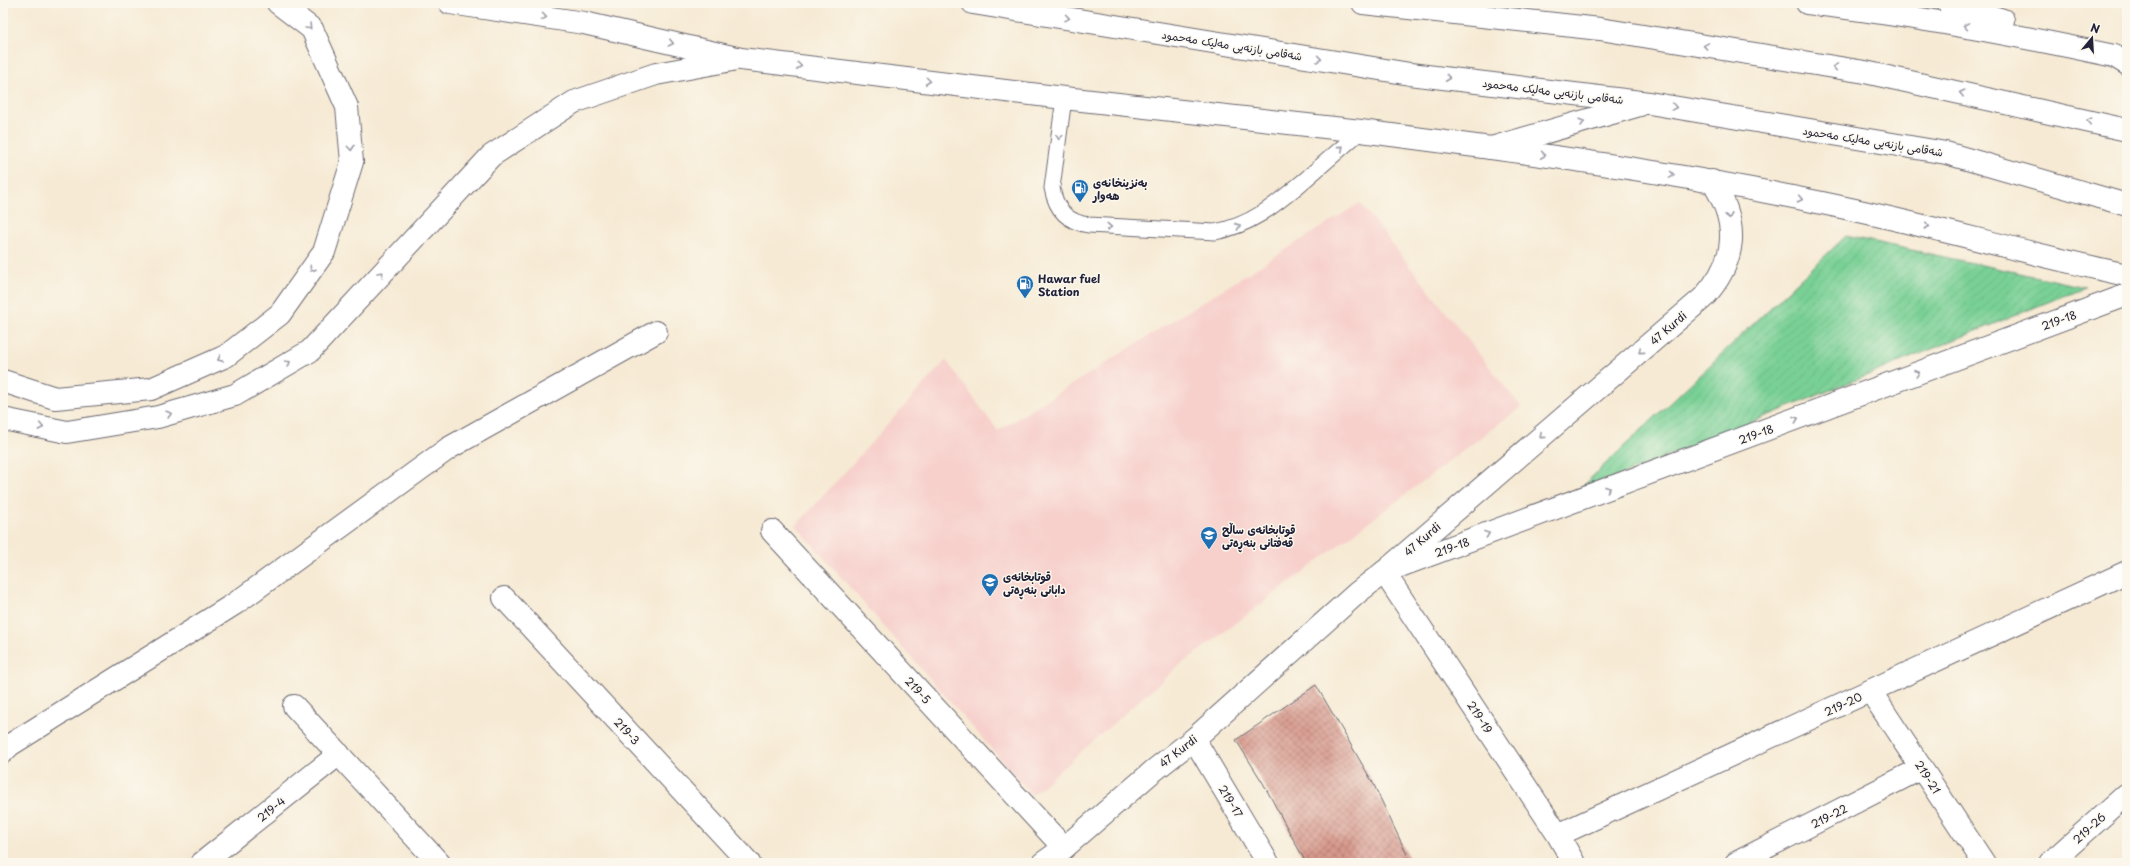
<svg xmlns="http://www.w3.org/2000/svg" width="2130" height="866" viewBox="0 0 2130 866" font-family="'Playpen Sans','Playpen Sans Arabic',sans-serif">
<defs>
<pattern id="garden-furrows" width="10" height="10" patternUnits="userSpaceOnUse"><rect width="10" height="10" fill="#79d095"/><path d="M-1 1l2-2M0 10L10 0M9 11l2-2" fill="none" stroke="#68b281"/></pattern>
<pattern id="building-cross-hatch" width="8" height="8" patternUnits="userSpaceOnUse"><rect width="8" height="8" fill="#d8998c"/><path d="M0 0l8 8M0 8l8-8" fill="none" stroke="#af7c74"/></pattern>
</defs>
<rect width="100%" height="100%" fill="#fbf7ec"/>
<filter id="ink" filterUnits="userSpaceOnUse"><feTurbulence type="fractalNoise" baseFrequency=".025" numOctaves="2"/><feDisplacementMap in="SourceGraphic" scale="8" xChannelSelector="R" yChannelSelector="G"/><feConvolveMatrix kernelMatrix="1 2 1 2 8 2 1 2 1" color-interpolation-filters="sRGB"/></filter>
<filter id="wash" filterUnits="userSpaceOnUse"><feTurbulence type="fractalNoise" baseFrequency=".012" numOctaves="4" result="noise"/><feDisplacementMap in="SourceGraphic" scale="16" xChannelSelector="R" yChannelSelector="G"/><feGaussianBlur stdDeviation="0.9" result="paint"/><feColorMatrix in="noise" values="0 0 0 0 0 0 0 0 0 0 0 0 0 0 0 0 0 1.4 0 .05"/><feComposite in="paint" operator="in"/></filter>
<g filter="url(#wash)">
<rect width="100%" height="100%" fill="#f6ead4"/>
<path fill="#f7d0cc" d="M1360 203 1521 407 1175 669 1032 795 796 526 946 360 998 431Z"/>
<path fill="url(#garden-furrows)" stroke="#4e7968" d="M1846 236 2085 287 1574 494Z"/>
<g id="blocks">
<path fill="url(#building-cross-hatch)" d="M1316 685 1373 783 1411 863H1306L1263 783 1236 740Z"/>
</g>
</g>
<g filter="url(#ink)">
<use href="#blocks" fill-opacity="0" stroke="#6c6871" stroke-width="1"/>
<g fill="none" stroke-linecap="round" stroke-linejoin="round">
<defs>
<path id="lane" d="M1064 98 1052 188C1056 210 1067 222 1089 225L1215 232C1253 225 1277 203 1306 179 1324 163 1343 147 1361 131"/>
<path id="street" d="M772 531 1064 848
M504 598 749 863
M1871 692 1984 863
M294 706 439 863
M1194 739 1268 863
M3 752 10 745 236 603 449 448 656 332
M1558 835 2127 572
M202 863 339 754
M1574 863 1558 835 1384 572 2127 295
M1736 863 1922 768
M2050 863 2127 794"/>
<path id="secondary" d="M1491 148C1602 163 1713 180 1822 203 1925 224 2025 253 2127 275
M1043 863 1064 848 1152 772 1194 739 1357 593 1384 572 1704 297C1737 260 1740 224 1712 181"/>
<path id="primary" d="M450 3 584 23 741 59 1064 98 1361 131 1491 148
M1807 3C1911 15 2012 34 2114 56
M1948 3 2003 20
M3 381 55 398 151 389 226 356 280 314 324 252 352 162 347 107 312 29 278 3
M3 419 67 432 158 417 235 395 310 351 491 156 574 102 656 74 732 60"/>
<path id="highway" d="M973 3 1410 74 1649 103 1946 153 2127 205
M1363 3 1600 29 1865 72 2127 130
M2114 56 2127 64
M1491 148 1640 105"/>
</defs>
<use href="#lane" stroke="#6c6871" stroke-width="17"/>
<use href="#street" stroke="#6c6871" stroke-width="24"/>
<use href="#secondary" stroke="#6c6871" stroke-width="24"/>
<use href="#primary" stroke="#6c6871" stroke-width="24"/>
<use href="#highway" stroke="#6c6871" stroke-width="24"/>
<use href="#lane" stroke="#fff" stroke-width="15"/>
<use href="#street" stroke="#fff" stroke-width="22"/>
<use href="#secondary" stroke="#fff" stroke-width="22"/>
<use href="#primary" stroke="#fff" stroke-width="22"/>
<use href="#highway" stroke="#fff" stroke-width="22"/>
</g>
<defs><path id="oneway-chevron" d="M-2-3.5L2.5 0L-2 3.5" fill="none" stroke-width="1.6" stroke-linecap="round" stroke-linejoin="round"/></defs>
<g stroke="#9c9ca7">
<use href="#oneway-chevron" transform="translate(544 17) rotate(8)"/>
<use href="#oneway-chevron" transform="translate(1067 18) rotate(9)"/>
<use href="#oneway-chevron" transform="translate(1966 26) rotate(-171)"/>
<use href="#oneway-chevron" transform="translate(309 27) rotate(45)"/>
<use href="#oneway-chevron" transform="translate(671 43) rotate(13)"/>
<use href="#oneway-chevron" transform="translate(1706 46) rotate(-171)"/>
<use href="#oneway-chevron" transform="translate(1319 59) rotate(9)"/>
<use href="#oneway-chevron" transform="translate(799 66) rotate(7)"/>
<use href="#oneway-chevron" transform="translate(1835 67) rotate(-171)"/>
<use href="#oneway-chevron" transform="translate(1448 78) rotate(7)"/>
<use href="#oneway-chevron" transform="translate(928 81) rotate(7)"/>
<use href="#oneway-chevron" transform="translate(1962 93) rotate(-168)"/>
<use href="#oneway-chevron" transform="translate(1674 107) rotate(10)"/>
<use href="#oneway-chevron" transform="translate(2089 121) rotate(-168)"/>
<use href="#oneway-chevron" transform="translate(1582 122) rotate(-16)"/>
<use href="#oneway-chevron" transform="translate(1059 137) rotate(98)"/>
<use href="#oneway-chevron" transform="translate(351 148) rotate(85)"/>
<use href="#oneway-chevron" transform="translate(1341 148) rotate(-41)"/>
<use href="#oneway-chevron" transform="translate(1543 155) rotate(8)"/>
<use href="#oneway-chevron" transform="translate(1672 175) rotate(9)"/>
<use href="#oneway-chevron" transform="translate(1800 199) rotate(11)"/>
<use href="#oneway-chevron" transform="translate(1729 216) rotate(77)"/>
<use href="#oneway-chevron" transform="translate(1238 226) rotate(-20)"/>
<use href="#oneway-chevron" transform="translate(1927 226) rotate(13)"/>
<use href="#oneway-chevron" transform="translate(1109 227) rotate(3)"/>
<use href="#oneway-chevron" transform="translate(312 269) rotate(125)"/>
<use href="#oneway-chevron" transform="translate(381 274) rotate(-47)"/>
<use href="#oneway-chevron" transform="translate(1641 351) rotate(139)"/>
<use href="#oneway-chevron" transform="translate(220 359) rotate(156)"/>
<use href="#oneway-chevron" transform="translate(288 363) rotate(-31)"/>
<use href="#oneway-chevron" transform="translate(1917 373) rotate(-20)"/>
<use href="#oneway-chevron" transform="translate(169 414) rotate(-16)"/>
<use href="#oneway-chevron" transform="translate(1796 419) rotate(-20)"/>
<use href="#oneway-chevron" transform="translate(41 427) rotate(11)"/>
<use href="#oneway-chevron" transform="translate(1542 436) rotate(139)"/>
<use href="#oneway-chevron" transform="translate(1608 489) rotate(-20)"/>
<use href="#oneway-chevron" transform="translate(1487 534) rotate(-20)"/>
</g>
</g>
<defs>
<symbol id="fuel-pin" viewBox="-11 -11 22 30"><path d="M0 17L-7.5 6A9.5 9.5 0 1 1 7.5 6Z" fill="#1f6fb2" stroke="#fbf7ec"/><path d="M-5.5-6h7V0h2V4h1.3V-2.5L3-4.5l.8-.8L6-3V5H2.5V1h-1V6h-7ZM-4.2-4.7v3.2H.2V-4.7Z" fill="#fff"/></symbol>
<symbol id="school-pin" viewBox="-11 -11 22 30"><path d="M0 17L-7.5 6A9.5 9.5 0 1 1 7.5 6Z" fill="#1f6fb2" stroke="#fbf7ec"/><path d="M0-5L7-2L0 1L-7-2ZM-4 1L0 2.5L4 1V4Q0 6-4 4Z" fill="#fff"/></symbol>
</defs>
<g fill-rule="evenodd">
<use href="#fuel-pin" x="1070" y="178" width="20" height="27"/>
<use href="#fuel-pin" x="1015" y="274" width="20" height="27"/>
<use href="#school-pin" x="1199" y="525" width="20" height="27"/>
<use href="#school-pin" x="980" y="572" width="20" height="27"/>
</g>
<g text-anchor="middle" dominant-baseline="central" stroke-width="3" stroke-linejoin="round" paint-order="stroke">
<g font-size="11" fill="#22223b" stroke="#fbf7ec">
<text transform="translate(1232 45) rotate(9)">شەقامی بازنەیی مەلیک مەحمود</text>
<text transform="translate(1553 91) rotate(7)">شەقامی بازنەیی مەلیک مەحمود</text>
<text transform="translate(1873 141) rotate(9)">شەقامی بازنەیی مەلیک مەحمود</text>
<text transform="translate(2059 320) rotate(-20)">219-18</text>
<text transform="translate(1668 328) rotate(-41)">47 Kurdi</text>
<text transform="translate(1756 434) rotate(-20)">219-18</text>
<text transform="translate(1422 539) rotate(-41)">47 Kurdi</text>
<text transform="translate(1452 547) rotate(-20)">219-18</text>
<text transform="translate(918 690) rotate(47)">219-5</text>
<text transform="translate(1843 704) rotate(-25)">219-20</text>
<text transform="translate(1480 717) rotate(57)">219-19</text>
<text transform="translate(627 731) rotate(47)">219-3</text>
<text transform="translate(1178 751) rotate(-38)">47 Kurdi</text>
<text transform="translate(1928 777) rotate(57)">219-21</text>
<text transform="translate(1231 801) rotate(59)">219-17</text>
<text transform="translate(271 809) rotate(-39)">219-4</text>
<text transform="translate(1829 816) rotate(-27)">219-22</text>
<text transform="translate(2089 828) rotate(-42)">219-26</text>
</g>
<g font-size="11" font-weight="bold" fill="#22223b" stroke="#fbf7ec" text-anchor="start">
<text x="1093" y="182">بەنزینخانەی<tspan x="1093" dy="13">ھەوار</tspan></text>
<text x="1038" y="278">Hawar fuel<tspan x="1038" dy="13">Station</tspan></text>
<text x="1222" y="529">قوتابخانەی ساڵح<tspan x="1222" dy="13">قەفتانی بنەڕەتی</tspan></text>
<text x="1003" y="576">قوتابخانەی<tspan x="1003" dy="13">دابانی بنەڕەتی</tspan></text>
</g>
</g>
<rect width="2130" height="866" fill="none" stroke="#fbf7ec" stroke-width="16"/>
<g transform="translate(2092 38) rotate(18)" stroke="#fbf7ec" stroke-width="3" paint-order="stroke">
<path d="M0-3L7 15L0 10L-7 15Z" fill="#22223b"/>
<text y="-6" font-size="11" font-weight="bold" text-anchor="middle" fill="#22223b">N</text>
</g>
</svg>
